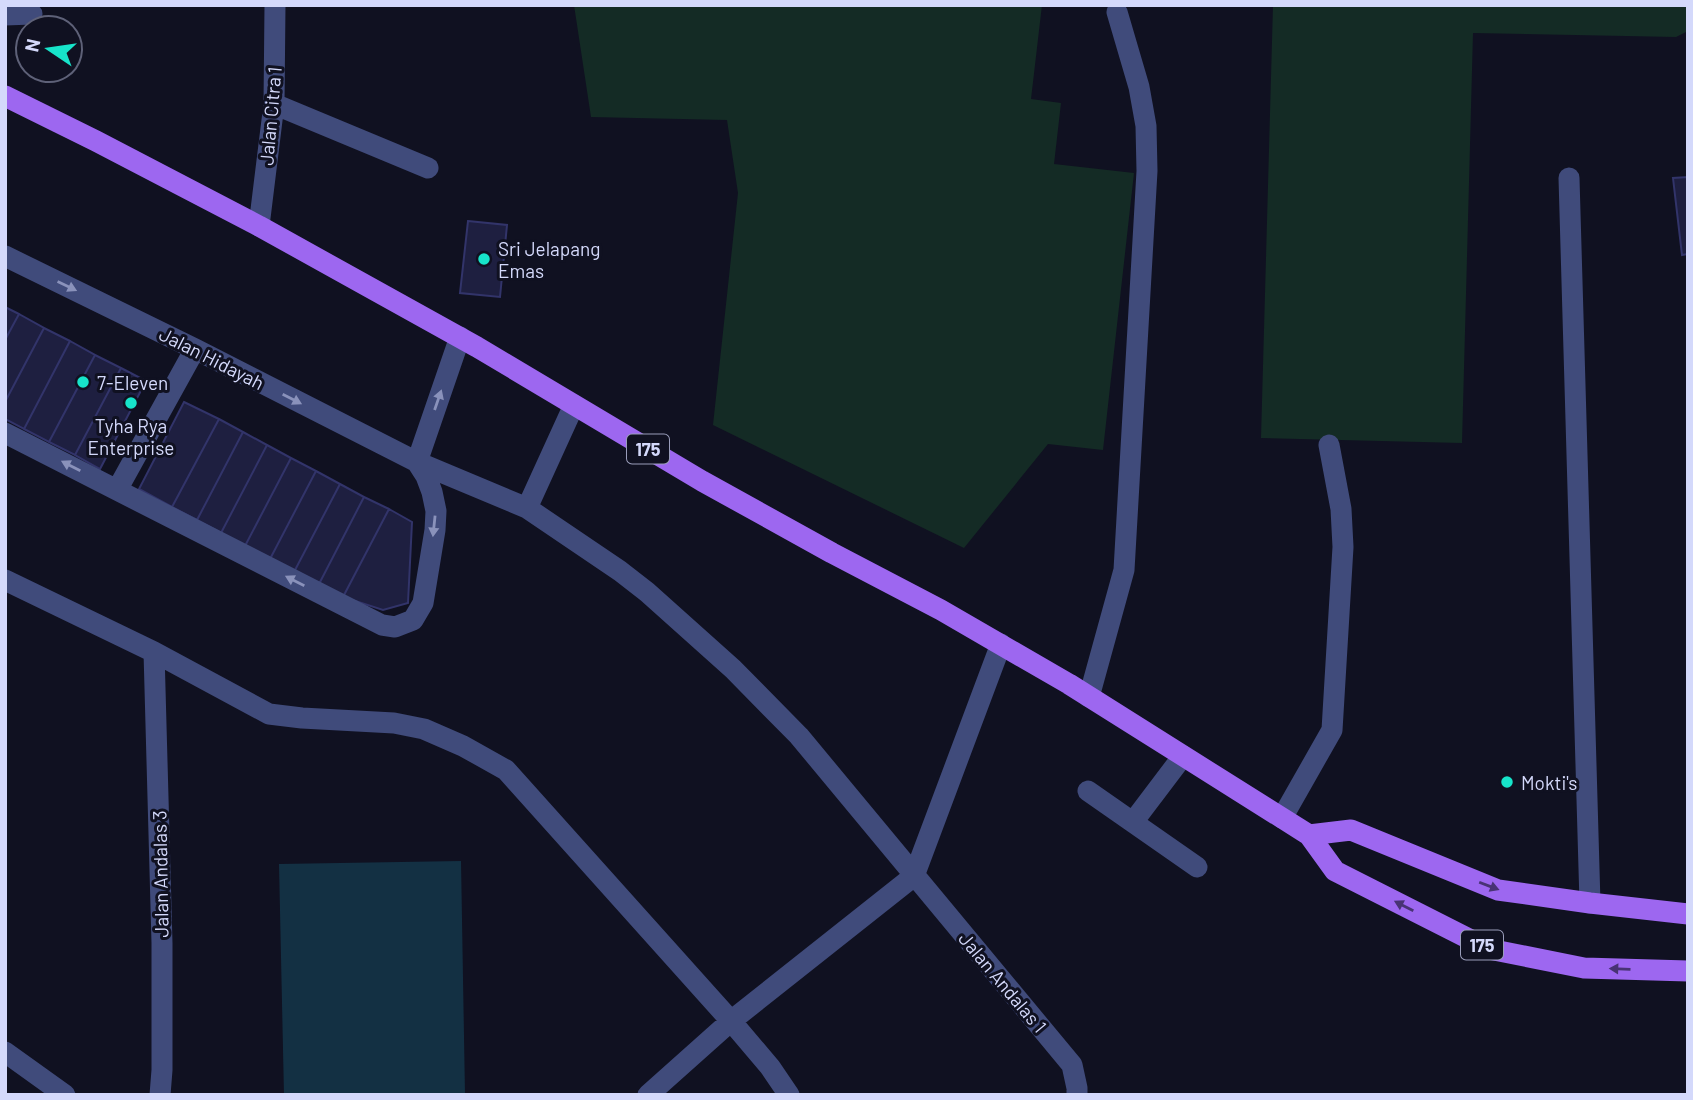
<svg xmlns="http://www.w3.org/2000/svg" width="1693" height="1100" viewBox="0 0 1693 1100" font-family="Barlow,sans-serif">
<rect width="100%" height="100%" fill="#101121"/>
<path fill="#142b25" d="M574 5H1042L1031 99 1061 103 1054 164 1134 173 1103 450 1048 444 964 548 713 425 738 193 727 120 591 117Z
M1273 5H1688V31L1676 37 1473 33 1462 443 1261 438Z"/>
<path fill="#133043" d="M461 861 465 1095H284L279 864Z"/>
<path fill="#1e1f40" stroke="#32346a" stroke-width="2" d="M1688 177V254L1682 255 1673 178Z
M468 221 507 225 500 297 460 293Z
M5 307 19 314 5 340Z
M19 314 44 328 5 402V340Z
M44 328 70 341 24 429 5 419V402Z
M70 341 95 355 49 442 24 429Z
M95 355 121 368 75 455 49 442Z
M121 368 146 381 100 469 75 455Z
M184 402 219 419 172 507 139 489Z
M219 419 243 432 197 520 172 507Z
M243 432 267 445 221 533 197 520Z
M267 445 291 458 245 546 221 533Z
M291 458 316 471 270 559 245 546Z
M316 471 340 484 294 572 270 559Z
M340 484 364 497 319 584 294 572Z
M364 497 389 509 343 597 319 584Z
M389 509 412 522 408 603 383 610 343 597Z"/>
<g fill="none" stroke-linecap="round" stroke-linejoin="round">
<path stroke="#404b7b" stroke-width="21" d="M5 15 32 14
M274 104 428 168
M1569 178 1590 903
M259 226 274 104 275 5
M5 256 195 349 417 462 527 508 620 571 647 592 733 669 799 736 1072 1065 1077 1088V1095
M5 433 382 625 395 627 413 620 423 603 435 530 436 511 432 492 426 476 417 462
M417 462 460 337
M117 490 195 349
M527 508 574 405
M5 580 154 652 269 714 302 718 394 723 424 729 463 746 506 770 731 1021 770 1067 789 1095
M154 652 162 943V1070L160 1095
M1089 697 1124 570 1147 171 1146 126 1139 87 1117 12
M1088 791 1197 867
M1282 818 1332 730 1343 547 1341 509 1329 445
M1133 822 1183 756
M5 1052 65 1095
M648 1095 731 1021 914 876 1001 644"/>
<path stroke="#9d67f0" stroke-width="21" d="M5 96 96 141 259 226 477 347 702 481 832 553 941 610 1069 684 1309 835 1335 871 1489 949 1584 968 1688 971
M1309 835 1351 830 1498 890 1590 903 1688 914"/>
</g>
<defs><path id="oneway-solid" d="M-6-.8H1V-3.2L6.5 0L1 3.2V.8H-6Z" transform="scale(1.75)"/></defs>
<g fill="#8a92bb">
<use href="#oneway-solid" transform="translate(67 286) rotate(26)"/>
<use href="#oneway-solid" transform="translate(292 399) rotate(27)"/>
<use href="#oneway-solid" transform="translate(438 400) rotate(-71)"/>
<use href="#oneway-solid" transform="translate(71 466) rotate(-153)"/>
<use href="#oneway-solid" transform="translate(434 526) rotate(96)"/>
<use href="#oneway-solid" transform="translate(295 581) rotate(-153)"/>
</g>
<g fill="#483374">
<use href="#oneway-solid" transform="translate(1489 886) rotate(21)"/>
<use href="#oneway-solid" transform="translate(1404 906) rotate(-153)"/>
<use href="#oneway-solid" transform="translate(1620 969) rotate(-178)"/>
</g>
<g fill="#17e4ca" stroke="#101121" stroke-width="2.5">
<circle cx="484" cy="259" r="7"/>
<circle cx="83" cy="382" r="7"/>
<circle cx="131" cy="403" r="7"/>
<circle cx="1507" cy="782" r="7"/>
</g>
<g text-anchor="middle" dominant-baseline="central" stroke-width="6" stroke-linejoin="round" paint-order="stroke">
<g fill="#101121" stroke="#999dba" stroke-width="2">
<rect x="627" y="434.5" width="42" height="29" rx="5"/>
<rect x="1461" y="930.5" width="42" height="29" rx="5"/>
</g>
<g font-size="18" font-weight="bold" fill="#d4d9fb">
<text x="648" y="449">175</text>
<text x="1482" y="945">175</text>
</g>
<g font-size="19" fill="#d4d9fb" stroke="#101121">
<text transform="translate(270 116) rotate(-85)">Jalan Citra 1</text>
<text transform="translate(212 358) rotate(27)">Jalan Hidayah</text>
<text transform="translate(160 874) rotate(-91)">Jalan Andalas 3</text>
<text transform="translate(1003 982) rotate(50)">Jalan Andalas 1</text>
</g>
<g font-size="19" fill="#d4d9fb" stroke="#101121" text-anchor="start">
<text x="498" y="248">Sri Jelapang<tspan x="498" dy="22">Emas</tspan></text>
<text x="97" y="382">7-Eleven</text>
<text x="131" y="425" text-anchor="middle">Tyha Rya<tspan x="131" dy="22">Enterprise</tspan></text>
<text x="1521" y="782">Mokti's</text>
</g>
</g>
<rect width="1693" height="1100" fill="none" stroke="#d4d9fb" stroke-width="14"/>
<g transform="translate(49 49) rotate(283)"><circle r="33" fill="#101121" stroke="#5e6178" stroke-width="2"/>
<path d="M0-5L12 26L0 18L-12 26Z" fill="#17e4ca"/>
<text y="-10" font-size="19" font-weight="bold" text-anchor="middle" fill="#d4d9fb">N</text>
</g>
</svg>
